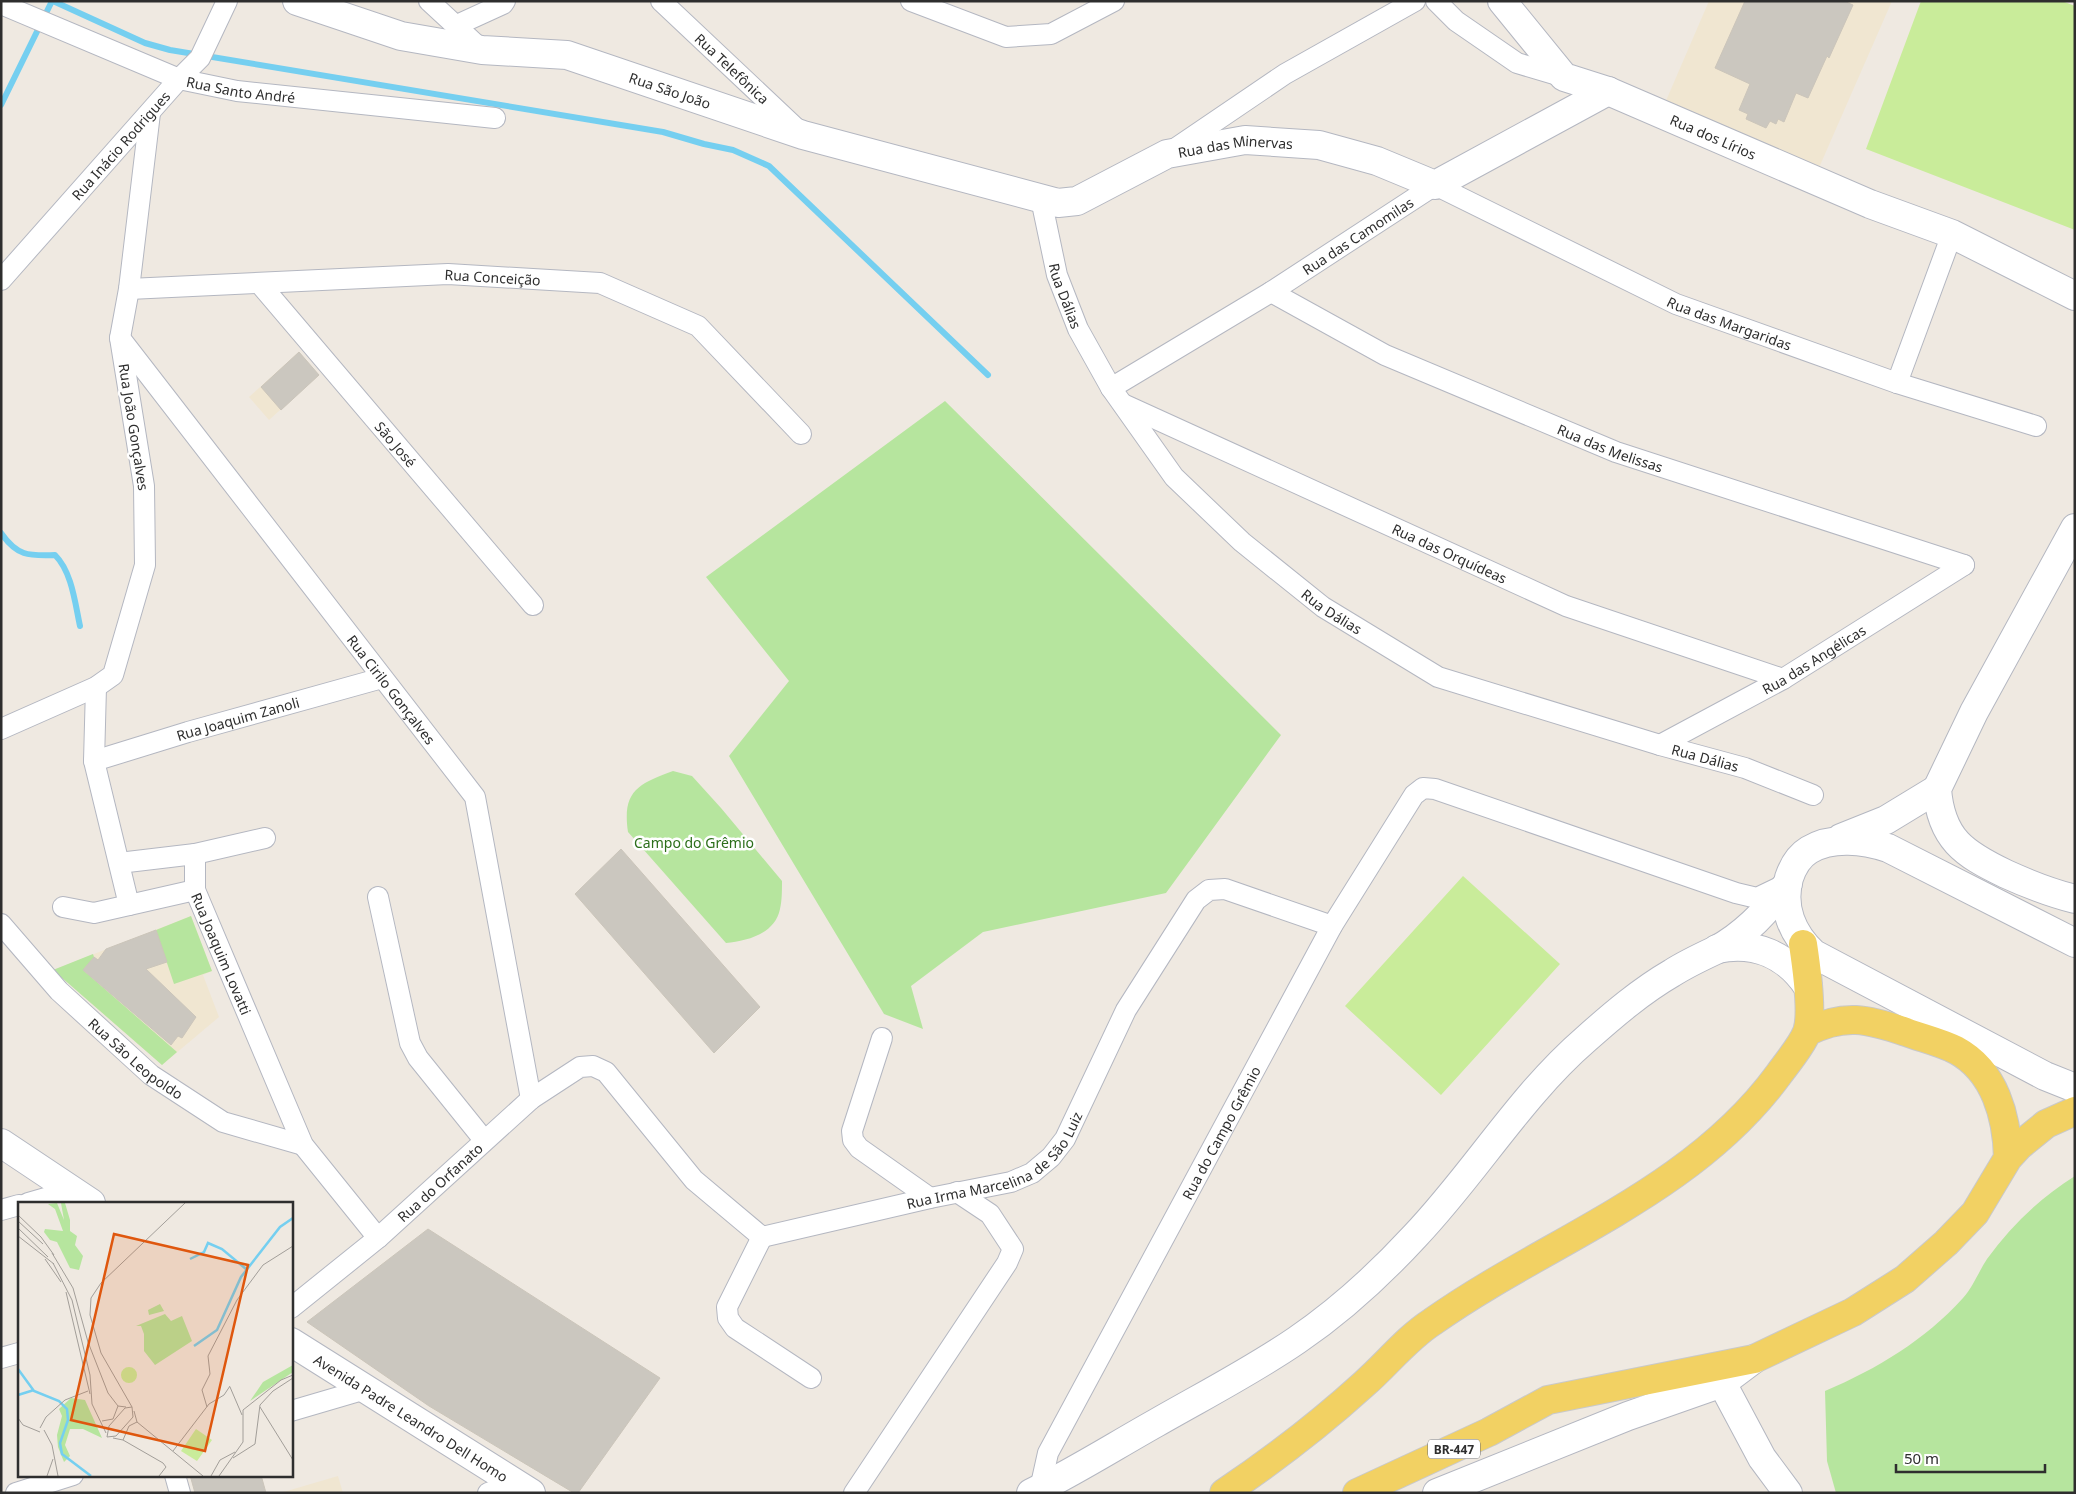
<svg xmlns="http://www.w3.org/2000/svg" width="2076" height="1494" viewBox="0 0 2076 1494" font-family="'Noto Sans',sans-serif">
<rect width="100%" height="100%" fill="#efe9e1"/>
<path fill="#f0e6d1" d="M1709 1H1892L1818 170 1665 103Z
M299 352 319 375 269 420 249 397Z
M191 916 212 971 203 975 219 1017 162 1065 53 970Z
M338 1476 343 1493H280Z"/>
<path fill="#b6e59e" d="M945 401 1281 735 1166 893 983 932 911 986 923 1029 884 1014 729 756 789 681 706 577Z
M673 771 692 776 721 808 782 881C782 890 782 901 780 909 775 934 747 941 726 943L628 832C622 791 638 784 673 771Z
M191 916 212 971 174 984 156 930Z
M93 954 94 957 83 970 177 1052 162 1065 53 970Z
M2075 1176V1493H1836L1827 1461 1825 1391C1877 1369 1925 1340 1963 1298 1973 1287 1979 1271 1987 1259 2011 1226 2040 1198 2075 1176Z"/>
<path fill="#c9ec9a" d="M1921 1H2062L2075 6V230L1866 149Z
M1463 876 1560 964 1441 1095 1345 1006Z"/>
<g fill="none" stroke-linecap="round" stroke-linejoin="round">
<path stroke="#75cff0" stroke-width="6" d="M53 1 145 43 170 50 663 132 704 144 733 150 769 166 988 375
M1 105 52 1
M1 533C17 556 28 556 55 555 72 572 75 603 80 626"/>
</g>
<path fill="#cbc7bf" stroke="#cbc5ba" d="M1745 1H1844L1853 5 1829 58 1827 56 1808 98 1796 93 1784 122 1778 119 1776 124 1770 121 1766 128 1746 119 1748 114 1739 110 1750 84 1715 68Z
M299 352 319 375 281 410 261 387Z
M621 849 760 1007 714 1053 575 894Z
M156 930 167 962 146 969 196 1017 182 1038 178 1036 171 1045 83 970 94 957 98 960 106 949Z
M428 1229 660 1378 578 1493H574L429 1406 307 1322Z
M190 1475H261L266 1493H195Z"/>
<g fill="none" stroke-linecap="round" stroke-linejoin="round">
<defs>
<g id="street">
<path d="M429 1 482 50"/>
<path id="s1" d="M661 1 799 131"/>
<path d="M911 1 1006 37 1051 34 1114 1"/>
<path d="M1436 1 1456 21 1517 63 1564 77"/>
<path id="s2" d="M1 4 179 79 237 91 495 118"/>
<path d="M457 25 503 4 505 1"/>
<path d="M1173 150 1285 74 1415 1"/>
<path id="s3" d="M1041 199 1057 275 1078 329 1111 388 1174 477 1242 542 1323 607 1438 677 1660 745 1745 768 1813 795"/>
<path id="s4" d="M1 280 179 79 200 58 227 1"/>
<path id="s5" d="M260 284 533 605"/>
<path id="s6" d="M129 289 448 274 600 283 698 326 801 434"/>
<path id="s7" d="M1271 292 1385 355 1616 452 1964 565"/>
<path id="s8" d="M120 338 475 797 531 1099"/>
<path d="M1897 383 1952 234"/>
<path id="s9" d="M1111 388 1271 292 1435 185 1676 304 1897 383 2036 426"/>
<path id="s10" d="M1123 404 1566 606 1783 679"/>
<path d="M96 687 94 761 129 905"/>
<path d="M1 729 96 687 113 675 145 565 144 486 120 338 129 289 150 113"/>
<path id="s11" d="M1660 745 1783 679 1964 565"/>
<path id="s12" d="M94 761 188 732 382 678"/>
<path d="M119 863 195 854 265 838"/>
<path d="M195 890V854"/>
<path d="M378 897 410 1043 418 1058 484 1140"/>
<path id="s13" d="M63 907 94 913 195 890 303 1145 378 1238"/>
<path id="s14" d="M1 924 59 991 151 1075 223 1122 303 1145"/>
<path d="M882 1038 852 1131 853 1140 859 1148 930 1198"/>
<path d="M28 1203 73 1190"/>
<path d="M1 1210 19 1205"/>
<path d="M762 1237 727 1307 728 1318 735 1328 811 1378"/>
<path id="s15" d="M291 1308 378 1238 531 1099 580 1067 593 1066 606 1072 694 1180 762 1237 930 1198 1011 1182 1032 1173 1051 1157 1065 1139 1126 1010 1196 900 1209 890 1225 889 1332 926"/>
<path d="M1 1358 19 1353"/>
<path d="M291 1411 366 1389"/>
<path d="M175 1475 180 1493"/>
<path id="s16" d="M1040 1489 1048 1453 1332 926 1414 795 1423 788 1435 789 1736 893 1757 898 1784 885"/>
<path d="M16 1493 73 1475"/>
<path d="M488 1493 516 1483"/>
<path d="M854 1493 1007 1263 1013 1249 990 1214 957 1192"/>
</g>
<g id="secondary">
<path id="s17" d="M297 1 401 36 482 50 567 55 803 135 1058 203 1077 201 1167 154 1245 140 1319 145 1377 161 1435 185 1608 91"/>
<path id="s18" d="M1502 1 1564 77 1608 91 1870 204 1952 234 2075 296"/>
<path d="M2075 528 1974 712 1937 789C1941 839 1964 854 2006 874 2028 884 2051 893 2075 899"/>
<path d="M1841 838 1886 820 1937 789"/>
<path d="M2075 943 1888 848C1864 840 1832 836 1809 850 1799 856 1793 866 1789 878 1781 907 1792 934 1814 954L2045 1076 2075 1088"/>
<path d="M1717 949C1755 941 1787 955 1808 987"/>
<path d="M1 1143 91 1203"/>
<path id="s19" d="M291 1342 531 1493"/>
<path d="M1722 1383 1762 1458 1788 1493"/>
<path d="M1031 1493C1074 1472 1115 1446 1156 1423 1203 1396 1252 1371 1297 1340 1341 1310 1379 1275 1415 1236 1475 1173 1520 1096 1586 1039 1613 1015 1641 991 1672 973 1686 964 1701 957 1716 950 1746 934 1768 910 1788 883"/>
<path d="M1437 1493 1628 1416 1722 1383 1754 1359"/>
</g>
<path id="primary" d="M1807 1032C1844 1013 1868 1019 1906 1032 1922 1038 1940 1042 1956 1050 1995 1071 2007 1117 2008 1158
M1224 1493C1273 1460 1320 1424 1364 1384 1387 1364 1406 1339 1432 1322 1548 1240 1692 1193 1779 1074 1787 1063 1802 1045 1807 1032 1813 1014 1806 964 1803 944
M1357 1493 1489 1432 1548 1400 1754 1359 1853 1312 1905 1279 1946 1243 1975 1213 2008 1158 2019 1146 2046 1124 2075 1111"/>
</defs>
<use href="#street" stroke="#b4b7c1" stroke-width="22"/>
<use href="#secondary" stroke="#b4b7c1" stroke-width="30"/>
<use href="#primary" stroke="#c9c9c9" stroke-width="30"/>
<use href="#street" stroke="#fff" stroke-width="20"/>
<use href="#secondary" stroke="#fff" stroke-width="28"/>
<use href="#primary" stroke="#f2d163" stroke-width="28"/>
</g>
<g text-anchor="middle" dominant-baseline="central" stroke-width="5" stroke-linejoin="round" paint-order="stroke">
<rect fill="#fff" stroke="#6d6d6d" stroke-width="1" x="1428" y="1439.5" width="52" height="19" rx="4"/>
<g font-size="12" font-weight="bold" fill="#2e2e2e">
<text x="1454" y="1449">BR-447</text>
</g>
<g font-size="14" fill="#2e2e2e" stroke="#fff">
<text stroke="none"><textPath href="#s1" startOffset="98">Rua Telefônica</textPath></text>
<text stroke="none"><textPath href="#s2" startOffset="256">Rua Santo André</textPath></text>
<text stroke="none"><textPath href="#s17" startOffset="386">Rua São João</textPath></text>
<text stroke="none"><textPath href="#s18" startOffset="259">Rua dos Lírios</textPath></text>
<text stroke="none"><textPath href="#s4" startOffset="180">Rua Inácio Rodrigues</textPath></text>
<text stroke="none"><textPath href="#s17" startOffset="980">Rua das Minervas</textPath></text>
<text stroke="none"><textPath href="#s9" startOffset="290">Rua das Camomilas</textPath></text>
<text stroke="none"><textPath href="#s6" startOffset="364">Rua Conceição</textPath></text>
<text stroke="none"><textPath href="#s3" startOffset="100">Rua Dálias</textPath></text>
<text stroke="none"><textPath href="#s9" startOffset="708">Rua das Margaridas</textPath></text>
<text transform="translate(134 427) rotate(81)">Rua João Gonçalves</text>
<text stroke="none"><textPath href="#s5" startOffset="210">São José</textPath></text>
<text stroke="none"><textPath href="#s7" startOffset="374">Rua das Melissas</textPath></text>
<text stroke="none"><textPath href="#s10" startOffset="359">Rua das Orquídeas</textPath></text>
<text stroke="none"><textPath href="#s3" startOffset="520">Rua Dálias</textPath></text>
<text stroke="none"><textPath href="#s11" startOffset="176">Rua das Angélicas</textPath></text>
<text stroke="none"><textPath href="#s8" startOffset="444">Rua Cirilo Gonçalves</textPath></text>
<text stroke="none"><textPath href="#s12" startOffset="150">Rua Joaquim Zanoli</textPath></text>
<text stroke="none"><textPath href="#s3" startOffset="924">Rua Dálias</textPath></text>
<text stroke="none"><textPath href="#s13" startOffset="204">Rua Joaquim Lovatti</textPath></text>
<text stroke="none"><textPath href="#s14" startOffset="191">Rua São Leopoldo</textPath></text>
<text stroke="none"><textPath href="#s16" startOffset="401">Rua do Campo Grêmio</textPath></text>
<text stroke="none"><textPath href="#s15" startOffset="884">Rua Irma Marcelina de São Luiz</textPath></text>
<text stroke="none"><textPath href="#s15" startOffset="195">Rua do Orfanato</textPath></text>
<text stroke="none"><textPath href="#s19" startOffset="142">Avenida Padre Leandro Dell Homo</textPath></text>
</g>
<g font-size="14" fill="#2c6e1b" stroke="#fff">
<text x="694" y="842">Campo do Grêmio</text>
</g>
</g>
<g transform="translate(18 1202)">
<rect width="275" height="275" fill="#efe9e1"/>
<path d="M39 1 46 18 43 1H47L52 18V29L59 34 57 43 65 54 61 68 52 66 39 40 32 38 26 30 27 27 45 29 37 7 30 2ZM142 102 146 109 131 113 130 108ZM147 112 153 119 164 114 174 139 137 163 126 149V132L123 124H118ZM275 163V170L232 199 245 180ZM53 196 67 198 84 236 65 227H52L47 243 52 254 46 260 40 245 39 233 44 214 41 207Z" fill="#b6e59e"/>
<path d="M103 173a8 8 0 1 1 16 0a8 8 0 1 1-16 0ZM178 227 194 238 179 259 163 249Z" fill="#c9ec9a"/>
<path fill="none" stroke="#75cff0" stroke-width="2.5" d="M172 57 186 50 190 41 204 47 228 67M176 144 199 128 223 75 262 25 275 16M0 167 16 189 41 199 49 207 50 218 42 241 44 252 73 274M0 193 16 188"/>
<path fill="none" stroke="#a29e99" stroke-width="1" d="M0 13 23 35 36 53M0 19 25 42M0 26 30 55M0 34 36 62M34 51 55 86 70 140 90 191 100 204 108 205M27 57 43 80M35 61 54 98 72 173 74 202 88 231M48 90 72 192M212 185 224 213M114 205 83 151 72 113 73 96 83 81 167 1M114 205 115 215 98 234 89 235 91 224 107 206ZM189 205 184 188 192 172 190 154 219 98 245 63 275 44M242 205 275 258M116 209 119 220 185 274M0 216 5 223 22 230M84 219 95 217 100 204M22 226 28 215 47 198 70 189M26 228 34 243 40 274M95 236 105 238 145 261 148 265 141 274M105 238 111 224 119 220M155 249 191 202 206 193 212 184M215 256 237 242 242 203 255 189 275 176M29 274 35 257M193 274 202 258 217 250M201 274 225 240V208L263 178 275 173"/>
<path fill="#df570e" fill-opacity="0.15" stroke="#df570e" stroke-width="2.5" d="M96 32 230 63 187 249 53 218Z"/>
<rect width="275" height="275" fill="none" stroke="#2e2e2e" stroke-width="2.5"/>
</g>
<rect width="2076" height="1494" fill="none" stroke="#2e2e2e" stroke-width="5"/>
<path d="M1896 1464v8h149v-8" fill="none" stroke="#2e2e2e" stroke-width="2.5"/>
<text x="1904" y="1464" font-size="15" fill="#2e2e2e" stroke="#ffffff" stroke-width="4" paint-order="stroke">50 m</text>
</svg>
